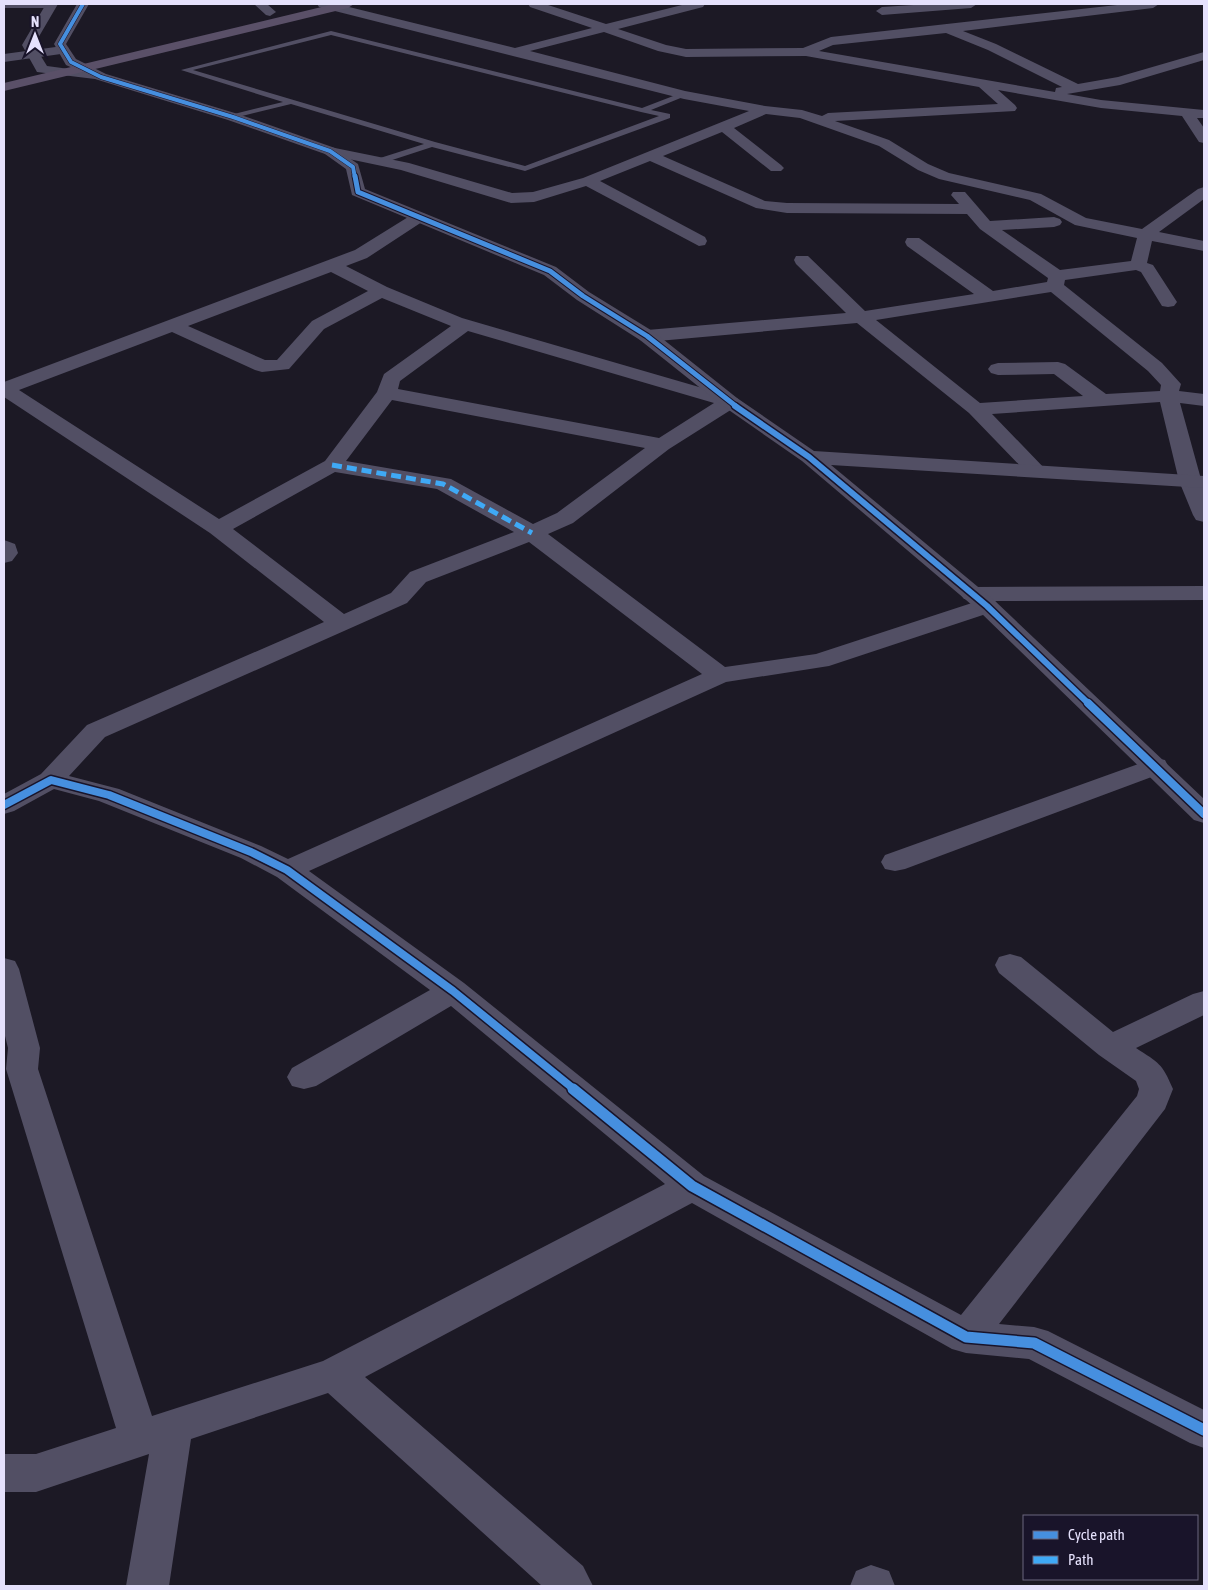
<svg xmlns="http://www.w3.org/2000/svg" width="1208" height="1590" viewBox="0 0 1208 1590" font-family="'Asap Condensed',sans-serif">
<rect width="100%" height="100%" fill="#1c1925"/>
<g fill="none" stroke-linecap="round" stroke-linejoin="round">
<path fill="#524f64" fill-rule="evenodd" d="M331 31 642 108 681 93 688 95 651 110 670 114V118L525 171 432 147 383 163H377V159L424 144 291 104 230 119V115L283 102 181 70ZM331 35 641 112 659 116 525 166 435 142 193 70Z"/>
<path fill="#524f64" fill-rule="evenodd" d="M4 4H58L52 8H4Z
M254 4H267L276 12 270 16 266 15Z
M317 4H337L515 48 592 28 530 7 528 4H545L606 24 686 4H705L703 7 618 29 666 45 686 49 803 48 831 37 1126 4H1159L1153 8 963 31 996 44 1078 84 1118 77 1204 52V60L1120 85 1067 94 1101 100 1204 110V118H1197L1204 128V143L1199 142 1182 116 1101 108 998 90 1015 105 1017 108 1015 111 835 121 889 140 928 164 949 173 1041 194 1086 218 1142 229 1198 189 1204 187V199L1159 232 1204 241V251L1152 241 1147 263 1153 265 1177 302 1174 306 1168 307 1162 306 1141 272 1136 270 1065 280 1064 285 1162 363 1181 384 1179 391 1204 394V406L1180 403 1204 490V522L1196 520 1193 515 1179 481 1160 402 992 414 1047 471 1043 475 1036 477 1029 475 969 413 857 323 647 342 640 340 638 336 640 332 647 330 846 313 796 264 794 260 796 256H808L865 311 974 294 907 246 905 242 907 238H919L993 291 1047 282 1048 278 980 229 967 214 787 213 756 208 650 161 600 181 705 237 707 241 705 245 699 246 586 186 534 202 511 203 401 170 325 154 323 151 325 148 330 147 409 163 512 193 533 192 583 178 749 111 684 99 319 7ZM604 32 658 51 686 57 806 56 979 87 998 104 828 113 822 116 802 110 765 106 685 91 530 51ZM946 33 988 50 1062 87 1056 88 1055 92 819 51 833 45ZM766 114 800 118 879 146 918 170 939 179 1030 200 1075 225 1137 238 1131 261 1060 270 1002 230 1054 227 1060 225 1062 222 1060 219 1054 217 990 221 965 192H953L951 195 959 204 787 203 765 201 663 156 722 132 771 171H781L784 168 781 165 734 128ZM1051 292 1148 371 1161 385 1160 391 1106 394 1065 364 1058 362 998 363 991 365 988 369 991 373 998 375 1054 374 1083 396 980 403 876 320Z
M929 4H977L971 8 882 15 876 11 882 7Z
M63 46 68 47 69 50 68 53 4 62V54Z
M419 212 425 214 427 217 425 220 367 258 346 266 387 287 462 318 737 398 740 402 737 406 669 449 573 523 548 534 725 667 816 654 978 601 964 599 960 594 964 589 972 587 1204 586V600L995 601 999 606 995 611 829 666 726 682 309 871 464 983 704 1176 961 1315 1137 1096 1139 1089 1136 1081 1099 1055 999 973 995 965 999 957 1010 954 1021 957 1113 1032 1193 994 1204 991V1015L1136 1048C1159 1063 1162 1063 1173 1089L1165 1109 999 1324 1034 1327 1048 1331 1204 1410V1448L1190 1443 1029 1359 966 1353 952 1349 692 1203 365 1377 583 1566 593 1586H542L328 1393 191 1439 169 1586H126L149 1454 36 1492H4V1454H36L116 1428 6 1069 8 1048 4 1032V958L15 961 19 969 40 1048 38 1069 152 1416 323 1361 665 1184 451 1006 316 1086 304 1089 292 1086 287 1077 292 1068 430 990 277 877 241 858 99 801 54 789 14 811 4 814V794L41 774 87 725 324 622 210 533 4 397V382L355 250 413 214ZM331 272 368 291 312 321 277 360H265L188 326ZM382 298 451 326 384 374 377 392 325 461 219 519 19 390 172 332 255 370 262 372 289 369 324 329ZM468 331 714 403 659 438 398 389 400 381ZM392 400 645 448 557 513 533 524 451 479 346 461ZM335 472 437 489 514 532 410 572 391 593 344 614 233 529ZM529 542 702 674 288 859 261 846 119 789 69 776 105 737 407 603 426 582Z
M4 540 15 544 18 553 12 561 4 563Z
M1155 758 1165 760 1168 766 1165 772 905 869 895 871 885 869 881 862 885 855Z
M871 1565 889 1571 895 1586H850L856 1571Z"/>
<path fill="#524f64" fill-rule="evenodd" d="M46 4H58L34 45 47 66 77 70 66 65 54 44 77 4H89L66 44 76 59 106 74 238 114 335 148 358 164 365 189 556 267 589 292 654 332 737 398 814 451 1204 476V488L831 465 995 601 1204 799V823L1194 820 979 611 802 461 723 406 640 340 577 300 544 275 352 195 346 169 325 154 228 120 95 79 37 72 22 45Z"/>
<path fill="#5a5068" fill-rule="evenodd" d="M334 4H354L348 8 4 91V83Z"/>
<path stroke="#3fa9f5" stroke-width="5" stroke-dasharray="10 5" stroke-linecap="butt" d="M332 465 443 484 532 533"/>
<defs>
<path id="cycleway-far4" d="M83 4 60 44 71 62 101 77 233 117 330 151 353 167 355 178"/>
<path id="cycleway-far3" d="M355 176 358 192 550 271 583 296 647 336 737 407"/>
<path id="cycleway-far2" d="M735 406 809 457 987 606 1090 705"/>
<path id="cycleway-far1" d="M1088 703 1204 814
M4 805 51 780 109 795 251 852 287 870 453 991 575 1090"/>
<path id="cycleway" d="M573 1089 692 1186 966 1337 1034 1343 1204 1430"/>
</defs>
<use href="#cycleway-far4" stroke="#19142a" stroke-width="5"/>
<use href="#cycleway-far3" stroke="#19142a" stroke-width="7"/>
<use href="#cycleway-far2" stroke="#19142a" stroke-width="9"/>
<use href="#cycleway-far1" stroke="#19142a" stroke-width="11"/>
<use href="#cycleway" stroke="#19142a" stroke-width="14"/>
<use href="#cycleway-far4" stroke="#468fdf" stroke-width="4"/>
<use href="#cycleway-far3" stroke="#468fdf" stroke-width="5"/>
<use href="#cycleway-far2" stroke="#468fdf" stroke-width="6"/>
<use href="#cycleway-far1" stroke="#468fdf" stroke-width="8"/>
<use href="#cycleway" stroke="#468fdf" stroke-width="11"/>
</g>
<rect width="1208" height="1590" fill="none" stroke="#e5e1fc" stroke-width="10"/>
<rect x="1023" y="1515" width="175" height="65" fill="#19142a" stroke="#6b667e"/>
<rect x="1033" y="1531" width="25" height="8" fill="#468fdf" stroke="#6b667e"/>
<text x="1068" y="1540" font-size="15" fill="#e5e1fc">Cycle path</text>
<rect x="1033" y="1556" width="25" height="8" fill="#3fa9f5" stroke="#6b667e"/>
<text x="1068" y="1565" font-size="15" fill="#e5e1fc">Path</text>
<g transform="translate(35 35)" stroke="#19142a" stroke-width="4" paint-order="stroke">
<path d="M0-4L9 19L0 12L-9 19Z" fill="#e5e1fc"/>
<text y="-8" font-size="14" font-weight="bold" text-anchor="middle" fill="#e5e1fc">N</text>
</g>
</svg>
